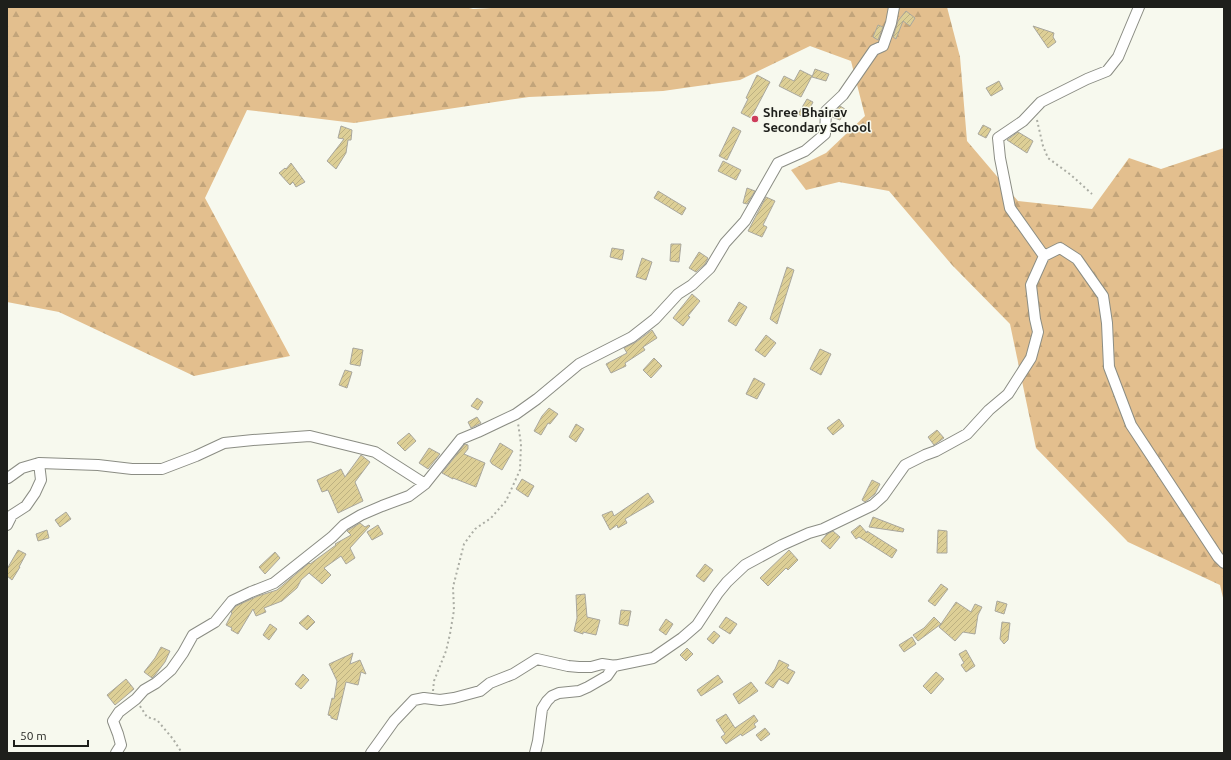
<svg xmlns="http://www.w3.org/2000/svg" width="1231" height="760" viewBox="0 0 1231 760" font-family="Ubuntu,sans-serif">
<defs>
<pattern id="forest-firs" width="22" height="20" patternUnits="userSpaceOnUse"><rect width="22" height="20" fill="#e3bf8e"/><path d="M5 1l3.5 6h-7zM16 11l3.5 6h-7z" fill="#c2a47a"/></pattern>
<pattern id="building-hatch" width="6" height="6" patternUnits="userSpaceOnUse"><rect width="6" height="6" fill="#ddcf96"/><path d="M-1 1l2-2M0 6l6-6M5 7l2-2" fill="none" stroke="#bdb181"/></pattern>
</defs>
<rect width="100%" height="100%" fill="#f7f9ee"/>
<path fill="url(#forest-firs)" d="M7 7H465L473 9 510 7H947L960 57 967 141 1018 201 1092 209 1129 158 1161 169 1224 148V602L1220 585 1128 542 1036 448 1010 324 952 265 889 191 839 182 806 190 791 170 826 153 865 116 851 61 810 46 740 80 663 91 529 97 354 123 247 110 205 198 290 356 194 376 59 312 7 302Z"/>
<path fill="url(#building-hatch)" stroke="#a9a79d" d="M906 11 915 18 910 26 903 21 896 39 893 37 898 21Z
M878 25 883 27 878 40 873 37Z
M1033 26 1054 33 1053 37 1056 42 1048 48Z
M815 69 829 74 826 81 812 77Z
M800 70 812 76 801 97 779 86 784 76 794 81Z
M757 75 770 82 751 118 741 113 748 99 746 98Z
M999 81 1003 89 991 96 986 88Z
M807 99 813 102 805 118 798 114Z
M840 106 845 109 840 120 832 117V114Z
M983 125 991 129 986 138 978 134Z
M341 126 352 130 351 140H348L346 153 336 169 327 161 344 139 338 138Z
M733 127 741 131 727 160 719 156Z
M1018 132 1033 141 1027 153 1007 140Z
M723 161 741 170 736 180 718 171Z
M291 163 305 182 296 187 293 182 290 185 279 173 285 168 286 169Z
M747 188 755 191 747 204 743 203Z
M658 191 686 208 682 215 654 198Z
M766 197 775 201 763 225 767 227 762 237 748 231Z
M671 244H681L679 262 670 261Z
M612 248 624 250 622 260 610 257Z
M699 252 708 258 705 264 696 272 689 268Z
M642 258 652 262 646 280 636 277Z
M787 267 794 270 777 324 770 319Z
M692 294 700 301 688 316 690 317 683 326 673 318Z
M739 302 747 307 736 326 728 321Z
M652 330 657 338 643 347 645 350 625 363 626 366 611 373 606 364 627 353 624 348 636 342Z
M766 335 776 343 765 357 755 350Z
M353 348 363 350 360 366 350 364Z
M820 349 831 354 821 375 810 369Z
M654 358 662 366 651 378 643 370Z
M345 370 352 372 347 388 339 385Z
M754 378 765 384 757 399 746 394Z
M477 398 483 402 478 410 471 406Z
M549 408 558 414 550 424 548 423 541 435 534 431 542 416Z
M477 417 481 423 471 428 468 422Z
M839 419 844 426 833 435 827 428Z
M576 424 584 429 576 442 569 437Z
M937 430 944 438 934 445 928 437Z
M409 433 416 441 405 451 397 443Z
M500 443 513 451 502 470 492 464 490 461Z
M465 444 468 445V449L464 454 485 463 476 487 453 478V479L442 473Z
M429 448 440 454 428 469 419 463Z
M361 455 370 462 355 482 363 501 338 513 328 490 322 492 317 480 341 469 345 477Z
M522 479 534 486 528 497 516 489Z
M872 480 880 484 875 494 865 502 862 500Z
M648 493 654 502 625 519 627 523 618 528 617 525 610 530 602 515 612 511 614 516Z
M66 512 71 519 60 527 55 520Z
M873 517 904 529 903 532 869 527Z
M360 523 365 527 369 525 370 526 350 548 355 558 346 564 341 556 324 568 331 575 322 584 309 573 301 580 297 588 282 601 264 608 266 612 256 616 253 609 238 634 231 630 232 628 226 625 232 613 231 612 236 606 258 596 277 590 309 563 310 564 336 545 335 544 351 535 347 531Z
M378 525 383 534 372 540 367 532Z
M860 525 867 533V531L897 550 892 558 859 537 856 539 851 532Z
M47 530 49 538 38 541 36 534Z
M938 530 947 531V553H937Z
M833 531 840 537 830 549 821 541 827 534Z
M18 550 26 554 19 567H20L12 580 7 576V569Z
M789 550 798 560 788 570 786 568 768 586 760 578Z
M275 552 280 558 265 574 259 567Z
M705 564 713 570 704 582 696 576Z
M941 584 948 589 935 606 928 601Z
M585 594 587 617 600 620 596 635 583 632V634L574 631 577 618 576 595Z
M997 601 1007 604 1004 614 995 611Z
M956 602 971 612 975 604 982 607 978 615 975 634 963 632 955 641 939 627 941 624 918 641 913 635 924 628 934 617 941 624Z
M621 610 631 611 628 626 619 624Z
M308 615 315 622 307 630 299 623Z
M726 617 737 624 730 634 719 627Z
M666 619 673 624 666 635 659 630Z
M1002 622 1010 623 1008 640 1004 644 1000 639Z
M270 624 277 629 269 640 263 635Z
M714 631 720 636 713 644 707 639Z
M912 637 916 644 904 652 899 645Z
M161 647 170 651 165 662 155 675 152 678 144 672 155 658Z
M687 648 693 654 686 661 680 655Z
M966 650 975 666 966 672 961 665 964 663 959 654Z
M353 653 350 664 360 660 366 674 361 672 358 685 346 682 337 720 331 718V716L328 715 332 698 334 699 337 681 329 664Z
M779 660 789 665 787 668 795 672 788 684 779 679 773 688 765 683 775 669Z
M936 672 944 679 931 694 923 686Z
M303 674 309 680 301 689 295 684Z
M718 675 723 682 701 696 697 690Z
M126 679 134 689 115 705 107 695Z
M751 682 758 691 739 704 733 694Z
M726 714 735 728 754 715 758 721 754 724 756 727 742 736 741 734 726 744 721 737 725 734 716 720Z
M765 728 770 734 761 741 756 735Z"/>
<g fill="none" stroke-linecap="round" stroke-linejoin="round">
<defs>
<path id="minor" d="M1044 256 1010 208 1000 158 998 138 1023 121 1041 102 1087 79 1107 71 1118 57 1139 7
M7 477 8 478 22 468 39 463 98 465 132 469H162L196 456 224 443 253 440 310 436 375 452 425 484
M7 525 12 515 26 506 35 493 41 480 39 463
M116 753 121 745 118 734 113 721 119 712 136 699 144 690 156 683 171 670 183 653 193 635 215 622 232 601 251 592 274 583 332 537 344 525 361 515 382 506 409 496 425 484 461 439 478 432 516 414 537 399 579 364 632 337 655 319 678 294 692 285 710 268 725 243 745 221 778 163 805 151 825 134 826 111 843 95 874 50 883 46 891 23 894 7
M371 753 379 742 394 721 414 700 424 698 440 700 454 698 480 691 490 683 513 674 537 659 568 666 579 667H591L602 664 616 666
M535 753 538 741 542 709 547 701 552 696 559 693 579 691 588 687 607 676 614 666 653 658 682 638 697 625 718 593 727 582 745 565 782 545 809 533 823 529 873 505 883 496 905 465 925 455 936 451 967 434 989 410 1008 394 1031 358 1038 332 1035 319 1031 285 1044 256 1060 248 1077 259 1103 296 1107 323 1109 367 1131 425 1218 557 1224 563"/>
</defs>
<use href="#minor" stroke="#8b8d84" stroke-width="12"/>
<path stroke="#abada4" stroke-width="2" stroke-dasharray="2 3" stroke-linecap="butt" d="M1037 120 1043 146 1048 158 1071 175 1092 194
M433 691 434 681 446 651 450 634 454 610 453 587 464 544 475 529 491 518 506 501 520 470 521 444 518 423
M140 706 147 717 157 720 173 739 182 753"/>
<use href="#minor" stroke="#fff" stroke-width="10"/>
</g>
<circle fill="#cd3d5b" stroke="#f7f9ee" stroke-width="1.5" cx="755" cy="119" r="4"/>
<g text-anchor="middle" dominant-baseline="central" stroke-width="3" stroke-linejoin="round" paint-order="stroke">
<g font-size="13" font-weight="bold" fill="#1e1f1b" stroke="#f7f9ee" text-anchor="start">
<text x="763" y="112">Shree Bhairav<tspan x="763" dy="15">Secondary School</tspan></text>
</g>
</g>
<rect width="1231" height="760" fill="none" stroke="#1e1f1b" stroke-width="16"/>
<path d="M14 740v6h74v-6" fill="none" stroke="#1e1f1b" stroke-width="2"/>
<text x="20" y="740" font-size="12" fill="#1e1f1b" stroke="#f7f9ee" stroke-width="3" paint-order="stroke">50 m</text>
</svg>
